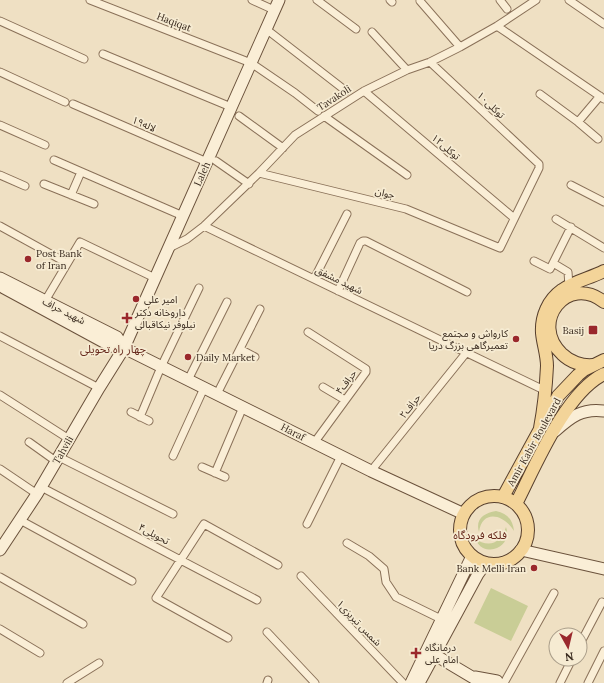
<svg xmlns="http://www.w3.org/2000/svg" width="604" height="683" viewBox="0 0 604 683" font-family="Lora,'Noto Sans Arabic',serif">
<rect width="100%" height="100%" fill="#efe0c3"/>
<path fill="#c9cd96" d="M496 511C507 513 513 520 514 531 504 514 482 509 479 532 475 519 484 513 496 511Z
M506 527C511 541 498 554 483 548 479 546 477 542 474 538 489 549 501 543 506 527Z
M491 588 528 606 511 641 474 623Z"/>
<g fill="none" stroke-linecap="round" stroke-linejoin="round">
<defs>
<path id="street" d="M90 0 251 63 295 93 318 111
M252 0 274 10
M317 0 356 29
M390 0 392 2
M500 0 507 9
M569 0 604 24
M420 1 460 47
M0 21 84 59
M497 26 604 99
M266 29 346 91
M372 32 407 70
M103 54 231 107
M0 72 65 102
M364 91 514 218
M540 94 578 122 598 139
M73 104 207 162
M239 116 283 148
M324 116 407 175
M578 122 600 96
M0 125 45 145
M54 160 183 216
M216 161 249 184
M259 173 406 209 500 248 539 168V164L430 62
M0 175 25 186
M44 184 94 204
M571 185 604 202
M71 195 81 172
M556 219 604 248
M0 226 67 263
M204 226 546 391
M169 248 187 239 204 226 259 173 295 135 364 91 407 70 430 62 460 47 497 26 536 0
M534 261 550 269 571 227
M553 263 568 272 569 286
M314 279 347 214
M338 291 360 243 363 241H366L467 292
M45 301 80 242 155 278
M308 332 366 369V372L314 443
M0 336 99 388
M240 349 255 357
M188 380 227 302
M323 387 345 400
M217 394 260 309
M0 395 69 439
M131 412 149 421
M140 417 161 367 199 288
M29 442 57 462
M173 456 204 388
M59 457 173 514
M202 467 225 477
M0 469 37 494
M371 471 466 353
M215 473 243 407
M41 487 257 600
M20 520 132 581
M307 524 341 456
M347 543 369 556 384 569 386 582 396 597 441 619
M301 576 403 683
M0 577 83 624
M0 629 40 653
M267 632 315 683
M228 638 156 598 204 524 278 565
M580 644 602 602
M67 683 99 663
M267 683 268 680
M504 683 554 593
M560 683 572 659
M588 683 604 651"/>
<path id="secondary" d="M0 278 117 337 124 348 371 471 464 514
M4 288 111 346 124 348
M555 431C571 417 582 408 604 411
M0 550 37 494 99 388 124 348 279 0
M521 550 604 569
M435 655 482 683
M475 677 497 681
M411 683 472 556
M419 683 478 574 486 563"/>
<path id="primary" d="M593 365C582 366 570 362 562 354 529 323 567 273 604 302
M540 428C544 407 546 387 547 366 547 355 543 344 542 333 541 316 548 300 562 290 574 281 591 278 604 271
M460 530a34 34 0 1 1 68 0a34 34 0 1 1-68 0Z
M503 497 558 396 578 375 584 370 604 360
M516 504C535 467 565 393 604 374"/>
</defs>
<use href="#street" stroke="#8a7159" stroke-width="9"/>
<use href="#secondary" stroke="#6b523c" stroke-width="13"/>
<use href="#primary" stroke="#573f2d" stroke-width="14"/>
<use href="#street" stroke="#faeed6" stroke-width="7"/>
<use href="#secondary" stroke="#faeed6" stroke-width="11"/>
<use href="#primary" stroke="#f3d499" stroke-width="12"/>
</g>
<g fill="#9a282c" stroke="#f6ebd2" stroke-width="1.5">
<circle cx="28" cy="259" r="4"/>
<circle cx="136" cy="299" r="4"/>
<path d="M125 312h4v4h4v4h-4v4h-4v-4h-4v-4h4z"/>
<rect x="588" y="325" width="10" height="10" rx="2"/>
<circle cx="516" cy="339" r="4"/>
<circle cx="188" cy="357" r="4"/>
<circle cx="534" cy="568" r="4"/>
<path d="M414 647h4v4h4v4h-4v4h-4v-4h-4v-4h4z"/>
</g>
<g text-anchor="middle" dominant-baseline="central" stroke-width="3.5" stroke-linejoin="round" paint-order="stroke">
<g font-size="10" fill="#392a1e" stroke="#f6ebd2">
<text transform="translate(174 22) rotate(21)">Haqiqat</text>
<text transform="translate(334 98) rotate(-33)">Tavakoli</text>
<text transform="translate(491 105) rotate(43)">۱۰توکلی</text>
<text transform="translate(144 124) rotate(24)">لاله۱۹</text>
<text transform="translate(446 147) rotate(40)">توکلی۱۲</text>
<text transform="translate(202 174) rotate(-66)">Laleh</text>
<text transform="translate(385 193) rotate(14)">جوان</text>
<text transform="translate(339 280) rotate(26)">شهید مشفق</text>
<text transform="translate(64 311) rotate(27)">شهید حراف</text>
<text transform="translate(346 382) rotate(-53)">حراف۴</text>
<text transform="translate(410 406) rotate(-52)">حراف۲</text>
<text transform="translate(293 432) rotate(27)">Haraf</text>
<text transform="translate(534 442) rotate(-61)">Amir Kabir Boulevard</text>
<text transform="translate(63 450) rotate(-60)">Tahvili</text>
<text transform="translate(154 534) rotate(28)">تحویلی۴</text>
<text transform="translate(359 623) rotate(46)">شمس تبریزی۱</text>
</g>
<g font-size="10" fill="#392a1e" stroke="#f6ebd2" text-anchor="start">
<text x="36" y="253">Post Bank<tspan x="36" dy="12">of Iran</tspan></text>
<text x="144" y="299">امیر علی</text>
<text x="135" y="312">داروخانه دکتر<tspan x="135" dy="12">نیلوفر نیکاقبالی</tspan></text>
<text x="584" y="330" text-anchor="end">Basij</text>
<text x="508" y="333" text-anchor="end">کارواش و مجتمع<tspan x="508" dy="12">تعمیرگاهی بزرگ دریا</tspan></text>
<text x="196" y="357">Daily Market</text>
<text x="526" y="568" text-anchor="end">Bank Melli Iran</text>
<text x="425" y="647">درمانگاه<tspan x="425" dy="12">امام علی</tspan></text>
</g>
<g font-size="11" fill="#67291c" stroke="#f6ebd2">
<text x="113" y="349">چهار راه تحویلی</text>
<text x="480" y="535">فلکه فرودگاه</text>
</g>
</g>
<g transform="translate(568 647) rotate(172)"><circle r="19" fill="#f6ebd2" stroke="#aa9e8a"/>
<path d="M0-3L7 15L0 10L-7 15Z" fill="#9a282c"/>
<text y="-6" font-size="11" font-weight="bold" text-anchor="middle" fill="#392a1e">N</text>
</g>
</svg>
